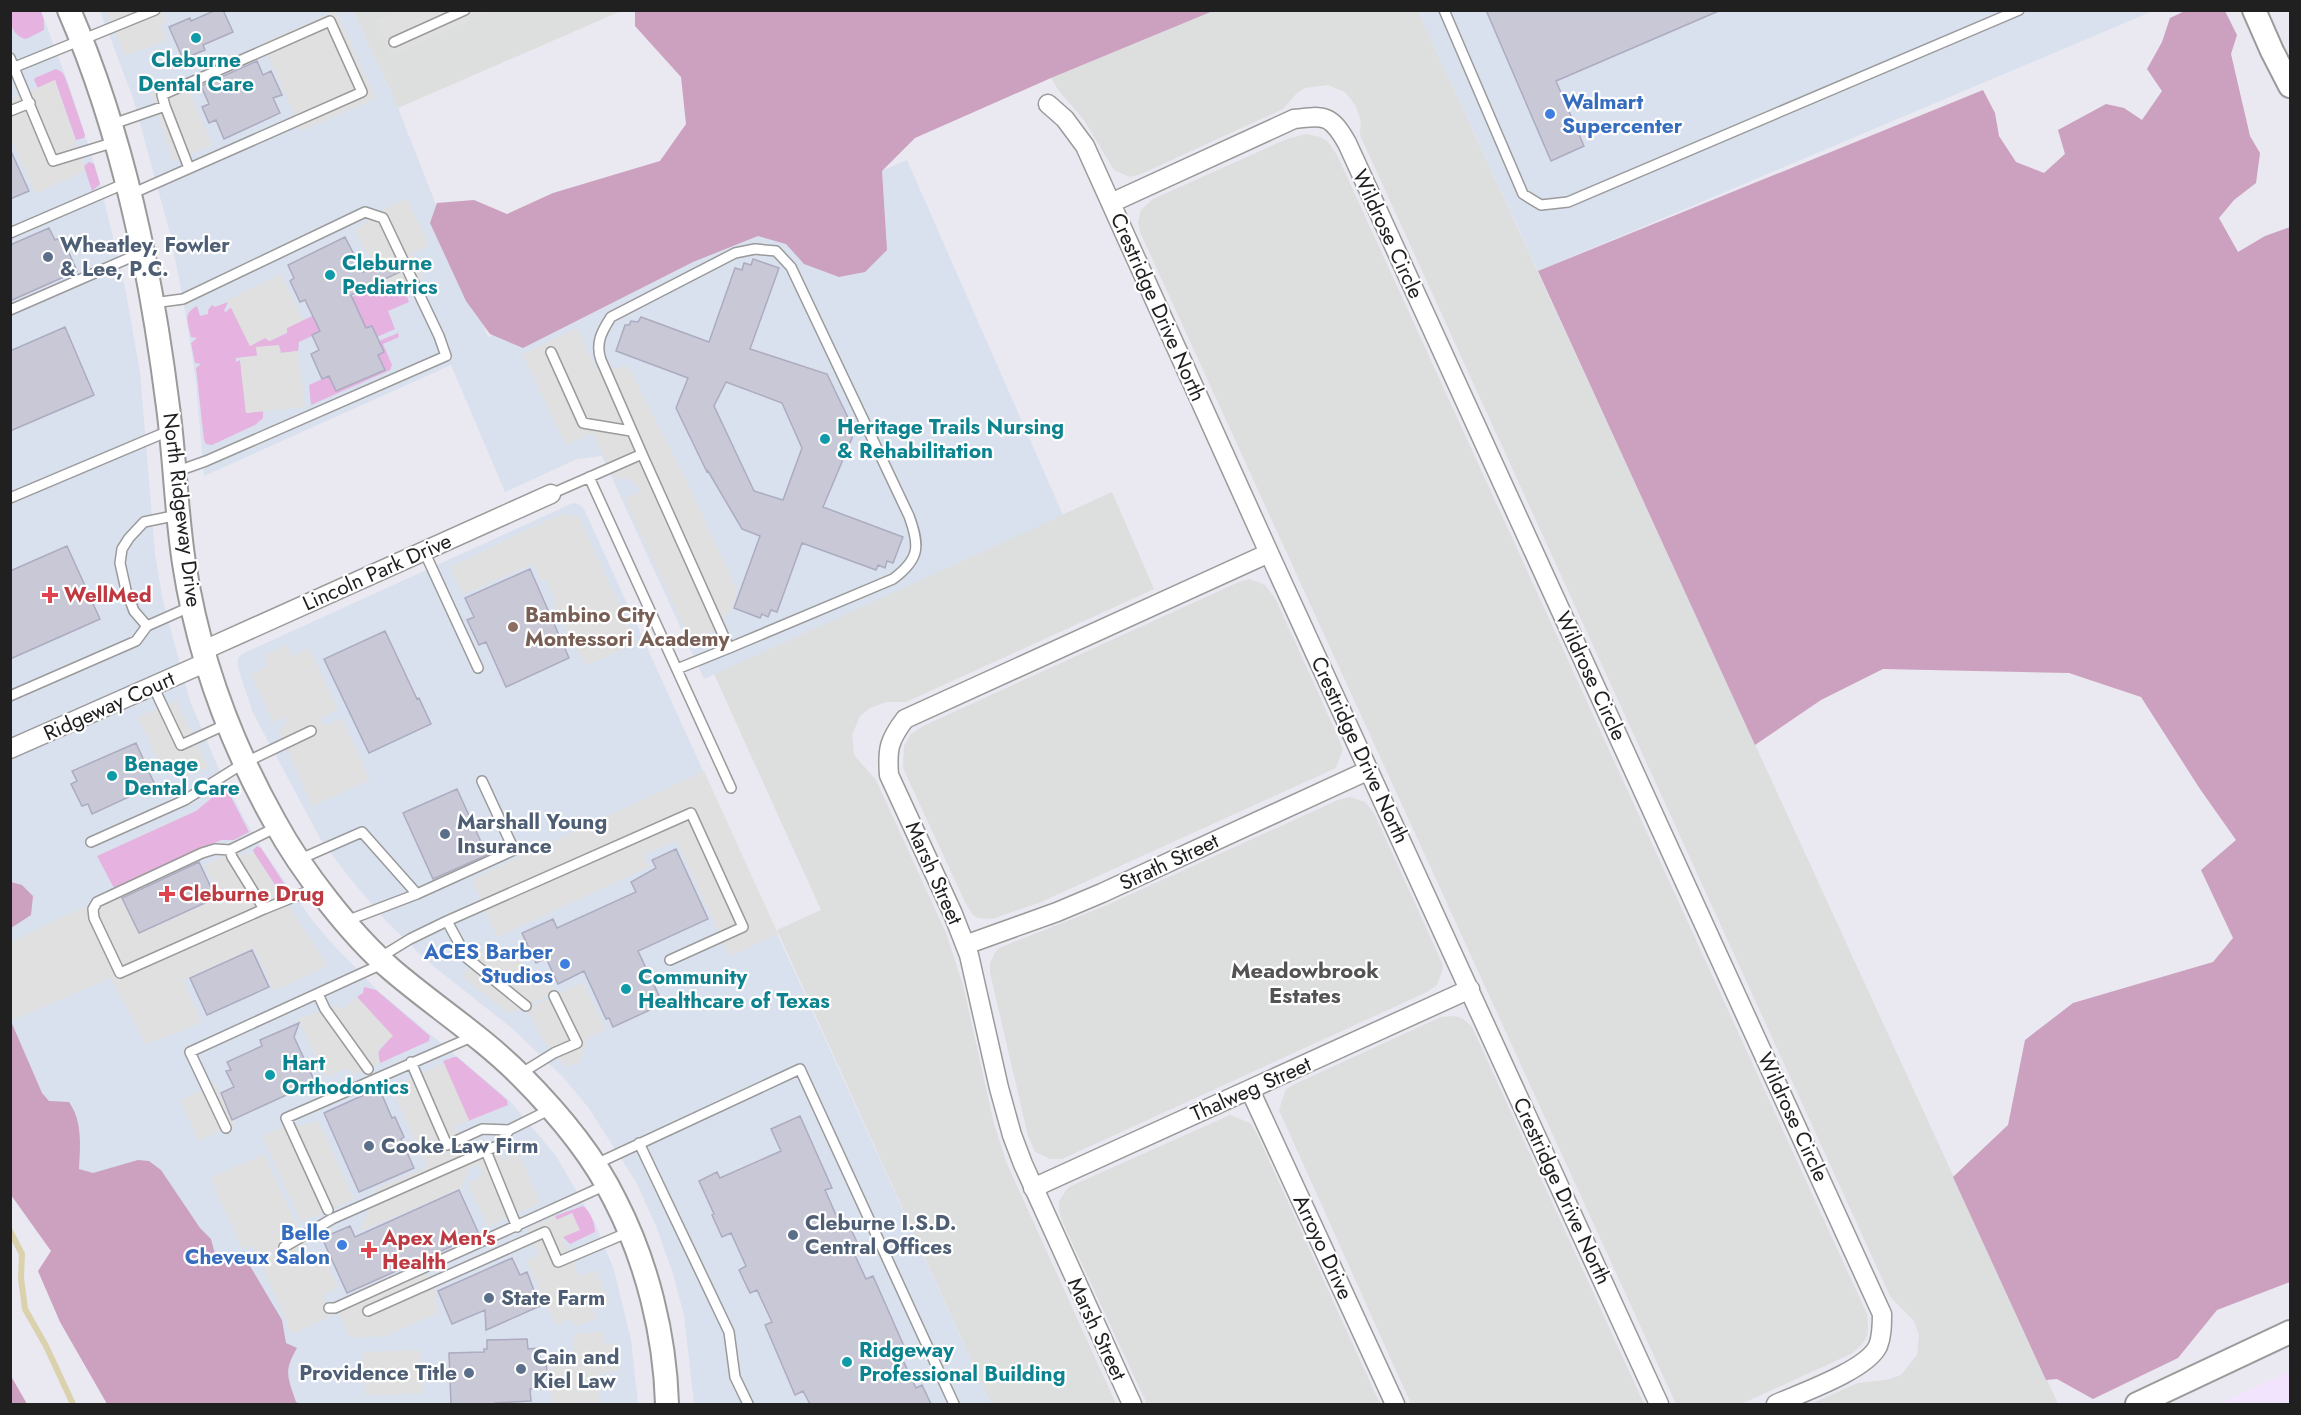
<svg xmlns="http://www.w3.org/2000/svg" width="2301" height="1415" viewBox="0 0 2301 1415" font-family="Jost,sans-serif">
<rect width="100%" height="100%" fill="#eae8f0"/>
<path fill="#dddede" d="M353 11H621L398 108Z
M1213 11H1418L2058 1404H1811L1858 1383 1886 1380 1901 1375 1917 1355 1919 1335 1914 1321 1891 1298 1360 135 1361 122 1356 106 1345 92 1328 85 1305 88 1297 93 1283 109 1141 174 1130 177 1114 170 1084 120 1059 91 1051 78Z
M1306 134 1320 137 1328 142 1337 155 1867 1314 1868 1329 1867 1336 1863 1343 1853 1353 1741 1404H1676L1140 232 1138 222 1141 210 1153 199 1287 139Z
M1112 492 1154 589 906 702H886L870 708 860 716 852 735 854 755 876 780 946 933 963 985 994 1124 1007 1164 1116 1404H991L777 930 821 910 714 674Z
M1249 579 1265 585 1275 598 1321 699 1343 749 1336 768 1041 902 992 919 978 918 973 915 965 902 903 768 904 746 911 734 923 726 1239 582Z
M1350 797 1365 802 1374 813 1442 963 1443 968 1437 985 1427 992 1062 1159H1050L1035 1152 1028 1136 990 973V963L995 953 999 948 1105 906 1338 800Z
M1454 1016 1462 1018 1472 1027 1644 1404H1411L1279 1110 1286 1089 1297 1083 1441 1017Z
M1230 1115 1250 1123 1256 1132 1380 1404H1147L1062 1221 1059 1210V1202L1066 1190 1071 1186Z"/>
<path fill="#d9e1ef" d="M10 11H41L71 91 99 179 125 288 140 372 155 554 163 601 190 701 217 765 246 822 263 850 312 920 328 939 376 989 509 1100 556 1156 595 1223 614 1270 631 1340 638 1404H284L11 1108Z
M100 11H353L398 108 488 337 907 160 1063 515 704 679 602 456 577 459 505 492 451 365 204 476 196 382 186 316 171 237 133 98Z
M1418 11H2153L1538 271Z
M573 503 579 504 584 509 991 1404H694L684 1315 672 1271 656 1226 636 1182 588 1107 562 1076 514 1030 427 961 386 921 349 877 321 840 253 713 238 668V658L242 654Z"/>
<path fill="#f3e4fd" d="M2290 1371V1404H2218Z"/>
<path fill="#e6b2e0" d="M10 11H41L44 20V30L26 39C12 36 10 23 10 11Z
M56 69 62 72 65 77 85 135 84 138 76 140 55 80 38 88 34 80 35 78Z
M89 162 94 164 100 184 92 191 84 166Z
M369 271 381 297 404 288 409 302 388 311 395 329 377 337 372 326 366 328 359 314 299 342 298 351 236 358V362L240 360 246 413 263 411V418L255 425 212 445 206 444 204 440 196 368 201 364 195 363 191 343 197 338 191 337C188 322 182 314 197 306L200 316 208 314V310L212 305 215 307 228 302 224 311 226 312 231 307 250 346 265 338 270 341 287 333V328L373 287 366 272Z
M398 333 399 337 383 344 392 365 390 370 311 405 309 385 329 376 337 391 384 370 378 355 379 341Z
M226 791 229 793 249 832 234 840H221L114 888 97 856 196 811 219 792Z
M257 846 261 848 285 885 282 889 277 888 254 853 253 850Z
M364 987 376 990 430 1036 429 1041 380 1063 378 1052 392 1036 357 997 363 993Z
M454 1057H457L507 1100 508 1105 468 1121 443 1061Z
M583 1206C590 1211 595 1223 595 1232L570 1244 563 1237 573 1213 556 1220 555 1216Z"/>
<path fill="#cca0bf" d="M2187 10 2225 11 2237 35 2231 54 2250 136 2260 153 2256 183 2234 200 2219 218 2238 252 2265 236 2290 227V1282L2217 1310 2178 1358 2093 1399 2057 1379 2046 1380 1953 1177 2008 1125 2025 1040 2073 1003 2213 962 2233 938 2201 870 2236 840 2200 789 2141 697 2069 673 1883 669 1821 700 1755 745 1538 271 1983 90 1995 113 1999 136 2016 162 2044 173 2065 154 2058 130 2106 104 2124 108 2142 120 2162 91 2147 69 2162 42 2170 18Z
M635 11V10L1213 11 1051 78 915 138 882 171 887 250 865 272 839 277 804 264 786 244 758 236 693 262 523 348 490 334 466 301 430 223 437 203 474 200 507 214 553 193 660 161 686 124 681 77 635 26Z
M11 882 22 885 33 896 31 915 11 928Z
M10 1019 42 1093 49 1101 69 1102C83 1122 80 1146 79 1169L93 1173 138 1160 149 1161 161 1170 200 1228 211 1239 215 1254 250 1266 282 1320 286 1343 297 1348C283 1372 288 1377 296 1402L301 1404H107L60 1322 38 1271 51 1251 11 1195Z
M11 1376 27 1404H11Z"/>
<path fill="#e0e0e0" d="M107 11H163L168 22 161 25 167 40 125 56Z
M336 11 376 98 302 131 262 43Z
M398 11H492L392 55 376 20Z
M184 78 212 145 173 161 151 94Z
M55 80 85 171 35 194 11 139 10 100Z
M407 199 429 245 412 253 424 278 388 294 355 230 389 206Z
M281 274 303 320 287 328V332L269 341 265 338 250 346 227 300Z
M577 328 597 371 628 366 689 486 737 590 732 610 711 632 691 641 624 499 640 492V489L629 479 615 478 593 433 566 445 522 354Z
M279 345 281 353 298 351 305 407 246 413 240 358 257 356 256 347Z
M561 514 579 517 637 643 586 666 552 603 556 601 546 580 542 581 533 564 463 595 450 567Z
M287 645 292 656 309 648 338 709 320 719 324 726 342 718 370 780 312 806 279 731 287 722 285 717 273 722 251 674 268 666 264 655Z
M176 701 208 767 184 777 175 758 160 765 138 717Z
M704 771 778 934 730 956 676 841 644 855 649 867 497 937 472 879Z
M254 853 328 966 274 991 254 948 183 980 202 1022 146 1045 111 978 13 1020 10 1013V943L116 891 120 893 139 933 215 899 214 896 218 894 204 865 220 858Z
M491 939 558 991 509 1014 462 976Z
M583 982 606 1029 589 1037 579 1063 566 1067 542 1039 527 1009Z
M357 997 393 1036 380 1048 378 1055 380 1063 354 1075 351 1071 345 1069 326 1077 298 1019 336 1005 339 1008H344Z
M444 1063 469 1120 454 1127 463 1150 480 1143 505 1159 519 1153 540 1203 488 1227 468 1183 483 1176 481 1170 477 1165 470 1168 461 1188 360 1232 376 1189 427 1167 391 1087Z
M216 1084 236 1124 198 1141 180 1100Z
M318 1120 354 1199 301 1222 262 1136 278 1129 304 1125Z
M264 1154 308 1250 305 1257 322 1251 338 1287 323 1296 332 1316 292 1334 254 1248 251 1246 242 1249 210 1178Z
M572 1213 580 1230 563 1237 579 1276 596 1270 610 1303 593 1309 597 1318 575 1327 571 1319 556 1325 526 1260 538 1255 527 1229 555 1216 557 1220Z
M428 1273 437 1294 434 1301 439 1312 386 1336 350 1338 339 1313Z
M603 1332V1343H614L619 1351V1371L605 1372 600 1375 598 1380 599 1402 551 1403 550 1359 573 1356V1334Z
M420 1350 423 1393 365 1396 363 1352Z"/>
<g fill="none" stroke-linecap="round" stroke-linejoin="round">
<path stroke="#dad2ac" stroke-width="6" d="M10 1231 22 1254 21 1278 25 1309 46 1346 73 1404"/>
</g>
<path fill="#c9c8d6" stroke="#acabc1" stroke-width="1.5" fill-rule="evenodd" d="M216 10H223L233 32 203 45 205 50 183 59 169 27 190 18 191 21Z
M1486 10H1721L1556 81 1584 146 1551 161Z
M257 61 263 75 271 71 282 95 273 98 280 113 224 139 216 120 209 123 202 107 209 104 201 86Z
M10 149 29 191 10 199Z
M49 228 55 240 62 237 77 271 10 301V245Z
M345 237 363 272 395 260 400 272 351 295 366 328 372 326 384 352 378 355 385 370 336 391 329 376 322 379 311 354 319 350 312 335 320 331 305 300 300 302 290 281 294 278 288 265Z
M753 259 779 268 750 349 827 374 852 426V438L823 507 903 537 893 563 887 561 885 568 878 565 876 570 802 543 777 612 771 610 768 617 762 614 760 618 734 608 760 536 742 529 708 471 707 472 676 408 688 378 616 351 625 325H629L631 321 638 322 641 317 709 342 735 268 742 270 744 263 751 265ZM726 382 782 403 802 448 783 500 754 491 714 406Z
M65 327 94 395 10 431V351Z
M67 546 100 619 10 659V571Z
M530 569 569 658 506 687 486 642 479 645 467 620 474 617 465 598Z
M385 631 417 699 419 698 431 724 369 753 324 659Z
M136 743 155 785 92 814 88 804 82 806 71 784 77 781 72 771Z
M457 789 487 855 433 879 403 813Z
M676 849 708 919 638 951 663 1004 613 1027 609 1018 606 1019 584 971 558 984 546 958 536 963 522 933 553 919 557 928 636 892 631 882 656 868 652 860Z
M199 862 216 898 139 933 122 898Z
M252 950 269 987 207 1015 190 978Z
M299 1023 294 1037 315 1082 232 1120 221 1093 234 1087 226 1071 231 1070 227 1062 262 1046 260 1040Z
M379 1088 392 1118 395 1117 404 1137 401 1139 414 1168 359 1192 324 1113Z
M800 1116 832 1188 825 1190 840 1224 847 1221 858 1244 851 1247 866 1279 873 1276 907 1353 901 1356 916 1388 922 1385 931 1404H810L803 1391 795 1395 765 1325 772 1322 757 1290 750 1293 739 1270 746 1266 731 1233 722 1237 712 1215 714 1214 699 1181 717 1172 720 1178 781 1151 771 1129Z
M459 1190 479 1234 347 1293 322 1238 350 1226 355 1237Z
M512 1258 520 1275 527 1272 540 1306 486 1330 485 1310 452 1324 438 1291Z
M527 1339 528 1349 539 1348 540 1359H546L547 1377 540 1378 541 1389H530L531 1401 496 1403 497 1404H451L449 1353 484 1352V1349H487V1340Z"/>
<g fill="none" stroke-linecap="round" stroke-linejoin="round">
<defs>
<path id="service" d="M1444 10 1523 194 1541 205 1568 202 2019 10
M394 42 465 10
M10 58 53 161 115 142
M10 69 155 10
M165 106 189 168
M10 111 30 103
M110 125 165 106 162 95 330 21 362 92 129 195
M10 233 126 183
M153 303 183 299 365 212 383 218 439 336 446 356 206 461 175 472
M10 310 143 252
M551 352 583 423 631 431
M589 477 731 788
M551 494 642 454 729 648 893 579C920 559 920 546 909 516L791 267 776 251 755 249 735 253 611 317C602 331 595 343 601 360L642 454
M10 498 171 430
M424 551 478 668
M147 626 134 611 126 590 120 563 122 549 129 538 144 522 178 515
M677 669 729 648
M153 686 181 745 227 724
M10 696 136 641 147 626 192 606
M91 842 185 800 244 763 311 731
M230 850 232 857 264 909 316 888
M298 860 362 832 417 894 514 850 482 781
M264 909 120 973 94 918 93 909 97 902 202 853 215 849 230 850 277 827
M346 921 417 894
M447 921 467 958 526 1006
M379 958 410 939 447 921 691 813 743 927 670 960
M318 994 325 1009 368 1069
M411 1062 447 1145 482 1129 509 1130
M520 1074 554 1053 577 1043 554 996
M226 1128 190 1052 382 964
M639 1143 729 1332 735 1377 748 1404
M486 1151 517 1227
M596 1164 800 1069 954 1404
M328 1210 286 1118 474 1036
M284 1247 332 1219 499 1145 509 1130 551 1109
M329 1308H335L606 1185
M368 1311 545 1232 558 1262 629 1232"/>
<path id="minor" d="M1048 104 1065 119 1085 146 1269 553 1659 1404
M1111 203 1294 119C1325 115 1331 115 1347 143L1882 1314C1882 1325 1882 1336 1878 1346 1867 1370 1801 1393 1776 1404
M204 650 551 494
M10 749 207 662
M965 945 1057 912 1102 893 1369 770
M1250 1090 1395 1404
M1033 1188 1470 989
M1132 1404 1023 1164 1012 1135 999 1088 969 955 953 914 889 775C887 749 889 740 905 719L1269 553"/>
<path id="tertiary" d="M69 10C123 135 151 272 168 407 175 459 176 511 184 563 198 655 230 742 275 822 301 870 351 935 392 970 434 1006 481 1036 520 1075 555 1110 593 1155 615 1200 647 1262 665 1335 667 1404
M2254 10 2272 51 2290 86
M2137 1404 2290 1332"/>
</defs>
<use href="#service" stroke="#9a9a9a" stroke-width="12"/>
<use href="#minor" stroke="#9a9a9a" stroke-width="21"/>
<use href="#tertiary" stroke="#9a9a9a" stroke-width="26"/>
<use href="#service" stroke="#fff" stroke-width="9"/>
<use href="#minor" stroke="#fff" stroke-width="18"/>
<use href="#tertiary" stroke="#fff" stroke-width="22"/>
</g>
<g fill="#0f9aa8" stroke="#fff" stroke-width="2">
<circle cx="196" cy="38" r="6"/>
<circle cx="330" cy="275" r="6"/>
<circle cx="825" cy="439" r="6"/>
<circle cx="112" cy="776" r="6"/>
<circle cx="626" cy="989" r="6"/>
<circle cx="270" cy="1075" r="6"/>
<circle cx="847" cy="1362" r="6"/>
</g>
<g fill="#3f7fe0" stroke="#fff" stroke-width="2">
<circle cx="1550" cy="114" r="6"/>
<circle cx="565" cy="964" r="6"/>
<circle cx="342" cy="1245" r="6"/>
</g>
<g fill="#5c6f8a" stroke="#fff" stroke-width="2">
<circle cx="48" cy="257" r="6"/>
<circle cx="445" cy="834" r="6"/>
<circle cx="369" cy="1146" r="6"/>
<circle cx="793" cy="1235" r="6"/>
<circle cx="489" cy="1298" r="6"/>
<circle cx="521" cy="1369" r="6"/>
<circle cx="469" cy="1373" r="6"/>
</g>
<g fill="#e0444e" stroke="#fff" stroke-width="2">
<path d="M47 586h6v6h6v6h-6v6h-6v-6h-6v-6h6z"/>
<path d="M164 885h6v6h6v6h-6v6h-6v-6h-6v-6h6z"/>
<path d="M366 1241h6v6h6v6h-6v6h-6v-6h-6v-6h6z"/>
</g>
<circle fill="#8d6e63" stroke="#fff" stroke-width="2" cx="513" cy="627" r="6"/>
<g text-anchor="middle" dominant-baseline="central" stroke-width="4.5" stroke-linejoin="round" paint-order="stroke">
<g font-size="21" font-weight="bold" fill="#0d838f" stroke="#fff" text-anchor="start">
<text x="196" y="60" text-anchor="middle">Cleburne<tspan x="196" dy="24">Dental Care</tspan></text>
<text x="342" y="263">Cleburne<tspan x="342" dy="24">Pediatrics</tspan></text>
<text x="837" y="427">Heritage Trails Nursing<tspan x="837" dy="24">&amp; Rehabilitation</tspan></text>
<text x="124" y="764">Benage<tspan x="124" dy="24">Dental Care</tspan></text>
<text x="638" y="977">Community<tspan x="638" dy="24">Healthcare of Texas</tspan></text>
<text x="282" y="1063">Hart<tspan x="282" dy="24">Orthodontics</tspan></text>
<text x="859" y="1350">Ridgeway<tspan x="859" dy="24">Professional Building</tspan></text>
</g>
<g font-size="21" font-weight="bold" fill="#366cbe" stroke="#fff" text-anchor="end">
<text x="1562" y="102" text-anchor="start">Walmart<tspan x="1562" dy="24">Supercenter</tspan></text>
<text x="553" y="952">ACES Barber<tspan x="553" dy="24">Studios</tspan></text>
<text x="330" y="1233">Belle<tspan x="330" dy="24">Cheveux Salon</tspan></text>
</g>
<g font-size="21" fill="#202020" stroke="#fff">
<text transform="translate(1388 234) rotate(65)">Wildrose Circle</text>
<text transform="translate(1158 307) rotate(66)">Crestridge Drive North</text>
<text transform="translate(182 510) rotate(83)">North Ridgeway Drive</text>
<text transform="translate(377 572) rotate(-24)">Lincoln Park Drive</text>
<text transform="translate(1591 676) rotate(65)">Wildrose Circle</text>
<text transform="translate(109 706) rotate(-24)">Ridgeway Court</text>
<text transform="translate(1360 750) rotate(65)">Crestridge Drive North</text>
<text transform="translate(1169 862) rotate(-25)">Strath Street</text>
<text transform="translate(934 873) rotate(66)">Marsh Street</text>
<text transform="translate(1251 1089) rotate(-24)">Thalweg Street</text>
<text transform="translate(1793 1117) rotate(65)">Wildrose Circle</text>
<text transform="translate(1562 1191) rotate(65)">Crestridge Drive North</text>
<text transform="translate(1323 1247) rotate(65)">Arroyo Drive</text>
<text transform="translate(1097 1329) rotate(65)">Marsh Street</text>
</g>
<g font-size="21" font-weight="bold" fill="#4e5e75" stroke="#fff" text-anchor="start">
<text x="60" y="245">Wheatley, Fowler<tspan x="60" dy="24">&amp; Lee, P.C.</tspan></text>
<text x="457" y="822">Marshall Young<tspan x="457" dy="24">Insurance</tspan></text>
<text x="381" y="1146">Cooke Law Firm</text>
<text x="805" y="1223">Cleburne I.S.D.<tspan x="805" dy="24">Central Offices</tspan></text>
<text x="501" y="1298">State Farm</text>
<text x="533" y="1357">Cain and<tspan x="533" dy="24">Kiel Law</tspan></text>
<text x="457" y="1373" text-anchor="end">Providence Title</text>
</g>
<g font-size="21" font-weight="bold" fill="#be3a42" stroke="#fff" text-anchor="start">
<text x="64" y="595">WellMed</text>
<text x="179" y="894">Cleburne Drug</text>
<text x="382" y="1238">Apex Men's<tspan x="382" dy="24">Health</tspan></text>
</g>
<g font-size="21" font-weight="bold" fill="#785e54" stroke="#fff" text-anchor="start">
<text x="525" y="615">Bambino City<tspan x="525" dy="24">Montessori Academy</tspan></text>
</g>
<g font-size="22" font-weight="bold" fill="#535353" stroke="#fff">
<text x="1305" y="970">Meadowbrook<tspan x="1305" dy="25">Estates</tspan></text>
</g>
</g>
<rect width="2301" height="1415" fill="none" stroke="#202020" stroke-width="24"/>
</svg>
